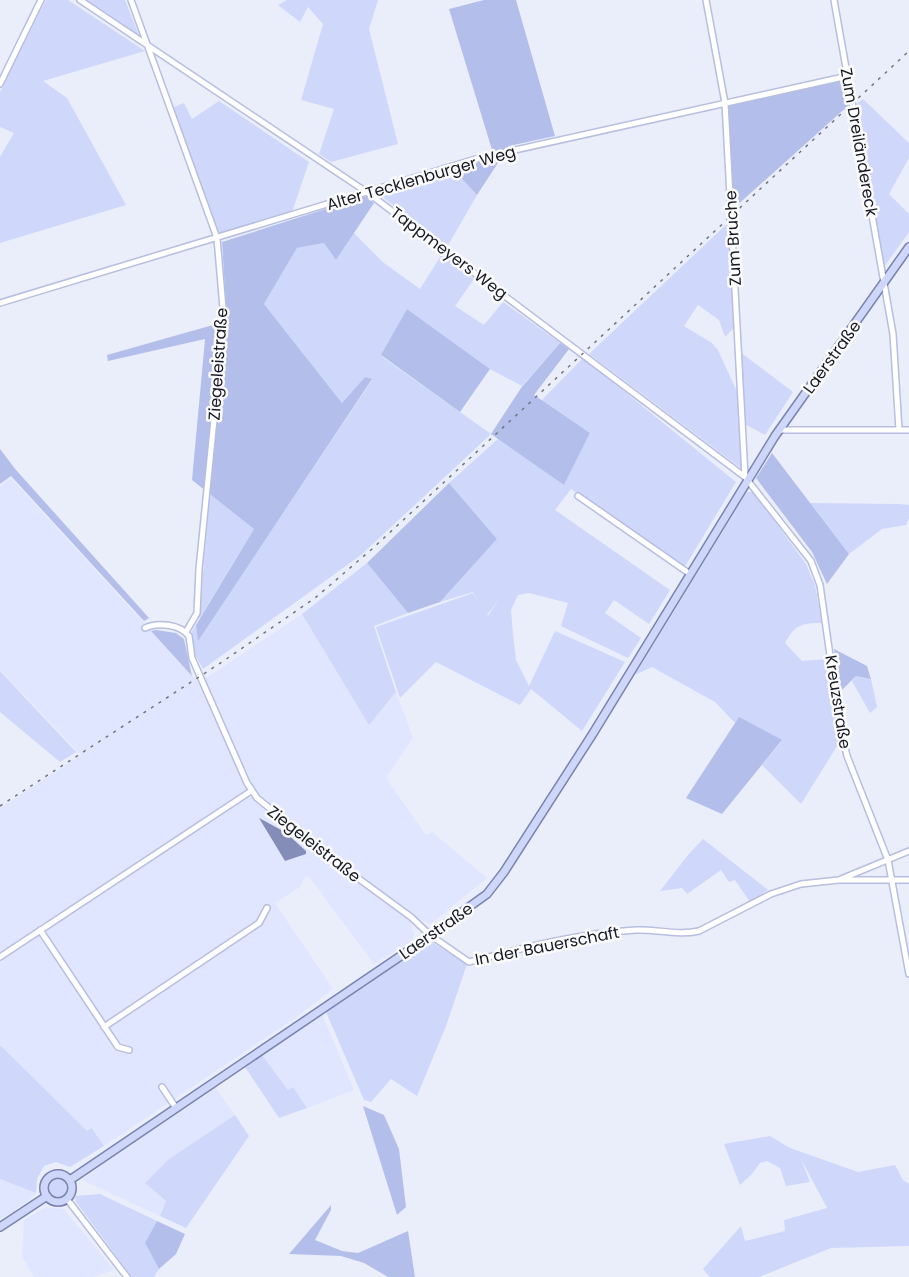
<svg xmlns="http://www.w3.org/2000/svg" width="909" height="1277" viewBox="0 0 909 1277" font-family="Poppins,sans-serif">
<rect width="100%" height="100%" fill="#eaeefb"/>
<path fill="#e0e6ff" d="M11 478 199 683 302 614 369 724 396 692 413 738 386 778 426 835 432 832 487 878 431 924 417 918 410 922 414 934 412 941 374 964 310 878 305 876 300 887 275 903 333 989 295 1018 104 1146 93 1128 87 1132 0 1045V808L81 755 0 670V487Z
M322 1014 354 1090 307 1108 293 1087 288 1090 262 1055Z
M215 1087 235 1115 169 1159 145 1183 166 1201 160 1216 82 1180 113 1156Z
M0 1179 36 1193 31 1199 0 1220Z
M46 1207 64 1209 114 1270 93 1277H34L22 1257 24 1220Z"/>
<path fill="#cfd7fb" d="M46 0H68L145 51 43 81 67 98 126 205 0 243V157L14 133 0 127V92Z
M87 0H125L139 35Z
M287 0H378L369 29 398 144 331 162 319 154 334 109 301 100 323 24 308 7 300 22 278 5Z
M863 99 909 143V158L889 194 909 214V232L884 267 855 105Z
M219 101 309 162 292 212 218 235 172 108 184 103 192 119Z
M453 169 477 195 447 247 380 195V191Z
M729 222 735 327 725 337 719 320 698 305 684 326 712 343 718 350 738 394 741 468 589 354Z
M354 233 384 263 420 289 442 254 474 279 455 306 484 325 503 302 560 343 522 386 490 369 407 309 381 356 491 434 361 555 203 669 194 653 192 631 196 625 198 640 372 380 365 377 342 403 264 304 297 248 324 243 336 260Z
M740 352 793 392 765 435 743 423Z
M583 358 736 482 684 568 571 489 555 510 670 590 649 624 614 600 605 613 641 638 628 658 561 626 568 603 529 593 518 595 511 610 513 634 516 660 529 686 555 631 625 662 582 731 531 689 520 705 436 662 400 698 376 627 473 593 488 616 499 599 487 615 473 592 440 602 497 539 449 483 499 438 564 485 590 433 541 401Z
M747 492H753L806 564 815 585 822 623C803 623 795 624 785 643L802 661 827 659 839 743 801 804 762 765 782 741 739 718 735 723 715 702 652 667 635 675Z
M210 494 254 529 199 619Z
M810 503 899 504 909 505V518L906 525 882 529 849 554Z
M367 563 408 613 374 626 396 692 369 725 302 614Z
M0 671 76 752 60 762 0 712Z
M856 676 871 679 877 707 870 713 852 681Z
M703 839 768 890 750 902 735 880 729 882 721 870 687 894 682 888 660 891 688 855Z
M430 941 467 964 446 1026 417 1096 391 1079 371 1102 364 1100 326 1012Z
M0 1045 87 1131 92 1128 104 1146 70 1167 56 1162 44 1166 37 1179 36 1193 0 1179Z
M262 1055 288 1090 293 1087 307 1108 279 1118 245 1067Z
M235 1115 249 1136 186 1228 160 1216 166 1201 145 1183 169 1159Z
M770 1136 790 1148 858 1172 895 1165 903 1180 909 1184V1246L831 1248 759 1277H710L703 1269 741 1226 745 1241 785 1231 784 1220 827 1208 801 1159 810 1182 786 1186 780 1168 767 1161 760 1163 751 1175 740 1185 724 1144Z
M47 1188a11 11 0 1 1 22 0a11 11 0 1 1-22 0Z
M100 1194 157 1221 145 1243 159 1269 154 1277H132L76 1202 75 1196Z"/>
<path fill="#b4beeb" d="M484 0H516L555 136 509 146 477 195 453 169 493 153 449 9Z
M845 80 850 104 734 208 728 105Z
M366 196 374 203 336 260 324 243 297 248 264 304 342 403 365 377 372 379 198 641 196 625 254 529 192 480 205 339 108 361 107 355 227 321 222 242Z
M407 309 490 369 460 412 381 355Z
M560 343 569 349 534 395 590 433 564 485 491 434 521 388Z
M0 449 16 470 149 618 144 621 11 476 0 484Z
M772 453 849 554 827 584 812 552 756 478Z
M449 483 497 539 440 602 408 613 367 563Z
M156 630 176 633 184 639 192 676 151 631Z
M834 649 867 666 871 679 856 676 840 692Z
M739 717 782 740 722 814 686 798Z
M363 1106 384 1115 399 1149 406 1207 397 1215Z
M331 1205V1210L315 1240 342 1251 358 1253 408 1231 415 1277H388L364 1263 341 1256 289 1254Z
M157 1221 185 1234 176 1254 159 1269 145 1243Z"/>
<path fill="#848db7" d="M259 818 285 832 306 851V854L285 861Z"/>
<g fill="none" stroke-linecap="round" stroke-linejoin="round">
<defs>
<path id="minor" d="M80 0 368 193 745 477 811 561 820 585 840 726 847 756 888 860 909 974
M131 0 217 238 224 320 199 569 197 613 186 632
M706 0 725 103 745 476
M834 0 893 334 899 430
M0 84 41 0
M0 303 479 158 848 76
M779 430H909
M578 496 690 574
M145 628C157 622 180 624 189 636L192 658 247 783 257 798 340 865 411 917 430 935 469 962C523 948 579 933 636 930 657 929 677 936 699 931L771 894 801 884 839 880H909
M841 879 909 851
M40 930 118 1047 129 1050
M0 957 251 791
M104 1027 259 923 267 908
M162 1087 176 1108
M67 1199 127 1277"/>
<path id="major" d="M44 1188a14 14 0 1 1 28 0a14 14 0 1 1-28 0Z
M70 1180 408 951 487 894 504 872 592 735 775 436 909 247
M0 1227 47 1196"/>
</defs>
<use href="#minor" stroke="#b7bedf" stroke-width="8"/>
<use href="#major" stroke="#7983ae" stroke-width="10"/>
<use href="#minor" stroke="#fff" stroke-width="5"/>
<use href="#major" stroke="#ced6fa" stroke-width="7"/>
<path stroke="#717580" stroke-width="1.5" stroke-dasharray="3 6" stroke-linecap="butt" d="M0 806 222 662 315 598 372 549 909 51"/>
</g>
<g text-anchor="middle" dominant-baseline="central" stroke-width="5" stroke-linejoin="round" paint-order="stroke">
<g font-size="16" fill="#171a25" stroke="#fbfbfb">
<text transform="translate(859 142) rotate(80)">Zum Dreiländereck</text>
<text transform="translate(421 178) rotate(-16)">Alter Tecklenburger Weg</text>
<text transform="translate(733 238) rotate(-93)">Zum Bruche</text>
<text transform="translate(449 253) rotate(37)">Tappmeyers Weg</text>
<text transform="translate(832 357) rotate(-54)">Laerstraße</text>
<text transform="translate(218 364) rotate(-86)">Ziegeleistraße</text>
<text transform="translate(838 702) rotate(81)">Kreuzstraße</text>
<text transform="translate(314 844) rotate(38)">Ziegeleistraße</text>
<text transform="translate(436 931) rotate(-35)">Laerstraße</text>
<text transform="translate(547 946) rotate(-11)">In der Bauerschaft</text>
</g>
</g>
</svg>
